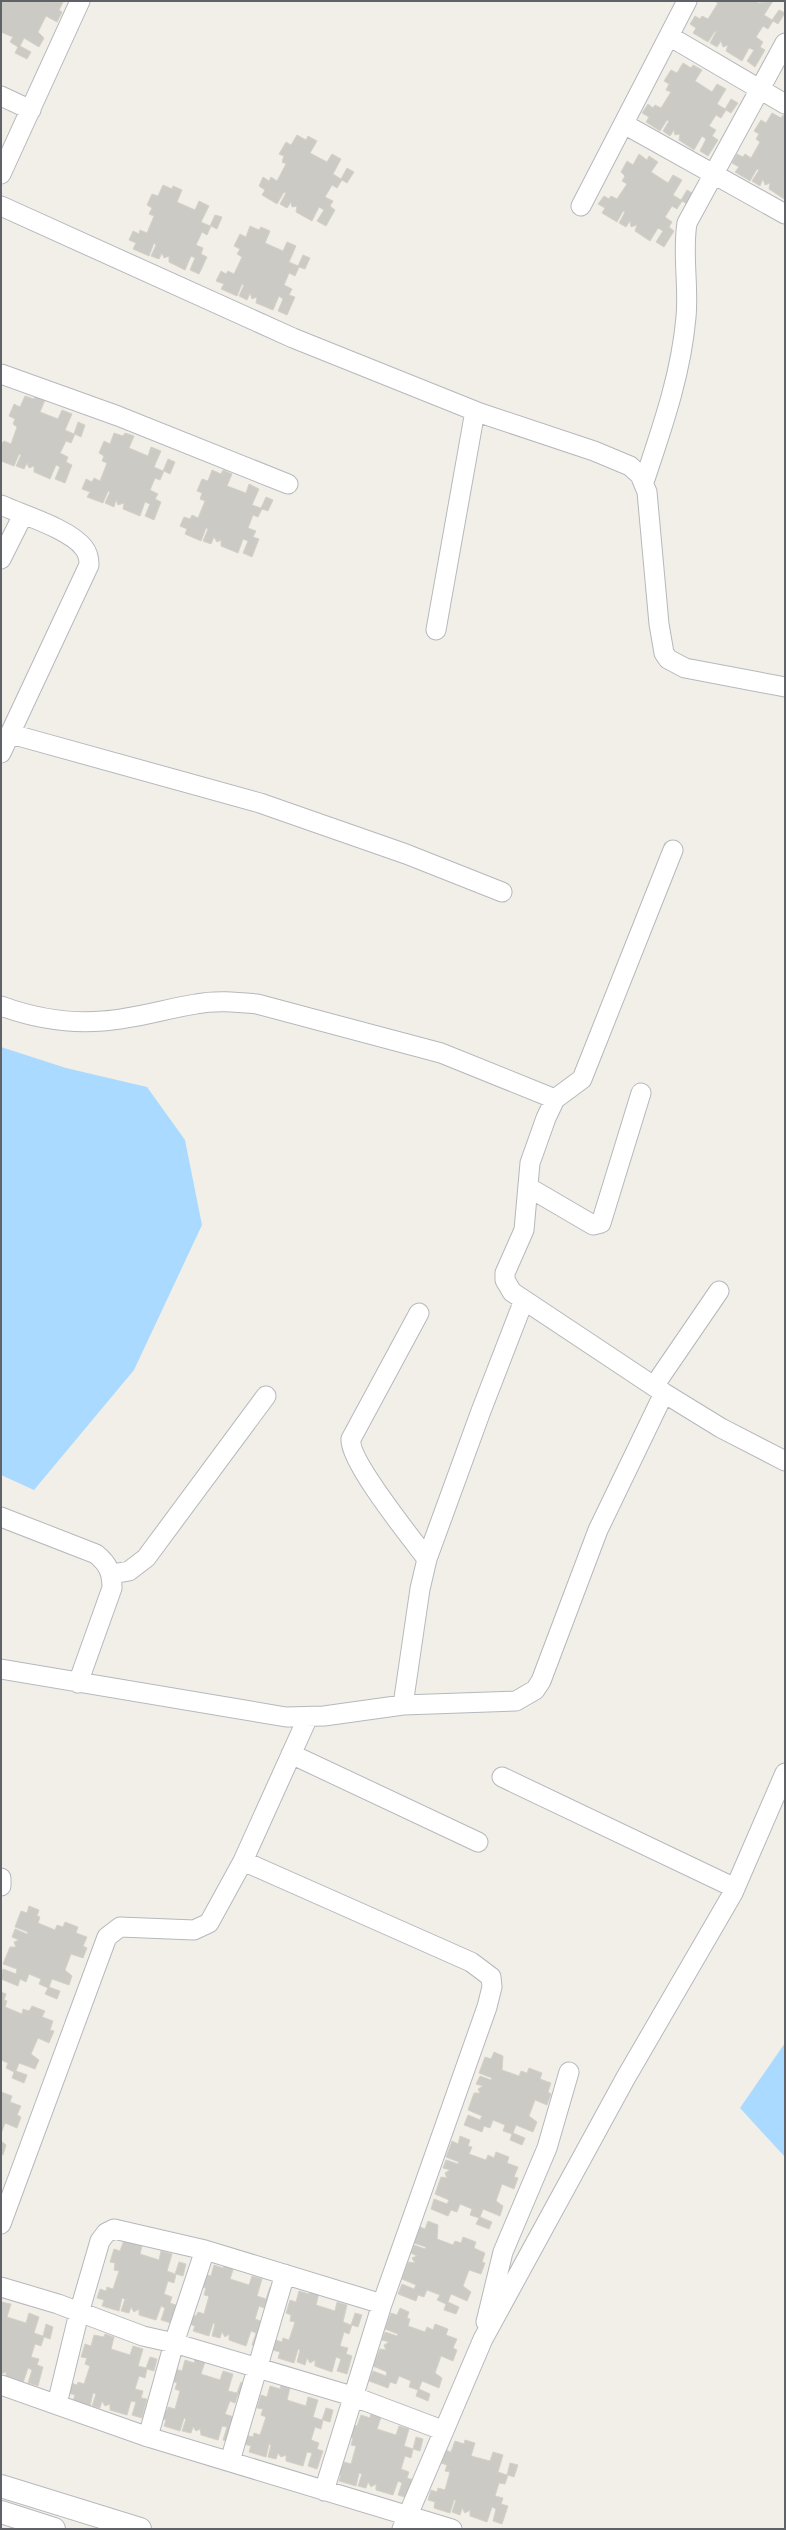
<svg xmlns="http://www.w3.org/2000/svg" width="786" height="2530" viewBox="0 0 786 2530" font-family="'Public Sans',sans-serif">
<rect width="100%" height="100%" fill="#f1efe8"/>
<path fill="#aadaff" d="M1 1047 66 1068 147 1087 185 1140 202 1225 134 1370 34 1490 1 1475Z
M785 2043V2157L740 2108Z"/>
<path fill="#cccac5" stroke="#d6d1c6" d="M1 1 63 2 59 10 62 12 57 22 46 16 38 32 44 38 39 47 24 38 20 46 31 52 27 59 15 53 18 47 10 42 13 37 1 32Z
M714 1H756L759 3 773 1 764 15 772 20 779 10 785 13 778 24 773 21 768 29 763 26 756 37 763 42 760 47 765 50 755 67 747 61 754 50 749 48 742 61 726 51 728 45 723 47 721 41 717 47 710 43 716 32 715 31 708 42 693 33 696 28 690 24 695 16 700 19 702 16 708 19 718 3Z
M683 63 691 68 693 65 702 70 695 81 712 92 717 84 726 89 717 104 725 109 731 99 738 103 731 113 726 110 721 118 716 115 709 126 716 130 712 136 718 140 708 156 700 151 706 139 702 136 694 150 679 140 680 134 675 135 674 130 670 136 663 131 669 121 667 120 660 131 646 122 649 117 642 113 648 104 653 108 655 105 661 108 671 92 666 90 669 84 664 81 671 70 677 73Z
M772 113 781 118 783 115 785 116 784 199 769 189 770 183 765 185 763 179 760 186 752 181 759 170 757 169 750 181 735 172 739 167 732 163 737 154 743 157 745 154 751 158 760 142 756 139 759 134 754 131 761 120 766 123Z
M297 135 306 140 308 136 317 141 310 153 327 162 332 154 341 159 333 174 341 179 347 168 354 172 347 183 342 180 337 188 332 185 325 197 333 201 330 206 335 210 326 226 317 221 324 210 319 207 312 221 296 212 297 206 292 207 291 202 287 208 280 204 286 193 284 192 277 204 262 195 265 190 259 186 263 177 269 181 271 177 277 181 286 164 282 162 284 156 279 154 286 142 291 145Z
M639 154 647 160 649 156 658 162 651 172 668 183 673 175 682 180 673 195 681 200 687 190 694 194 687 204 682 201 677 209 672 206 665 217 672 222 669 227 674 231 664 247 656 242 663 231 658 228 650 241 635 231 637 225 631 227 630 221 626 227 619 223 625 212 623 211 617 222 602 213 605 208 598 204 604 196 609 199 611 196 617 199 627 184 622 181 625 176 621 172 627 161 633 165Z
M163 185 172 189 173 186 182 190 177 202 195 210 199 201 209 206 201 222 210 226 215 215 222 217 217 229 211 226 207 235 202 232 196 245 203 248 201 254 207 257 199 274 190 270 195 258 191 256 185 270 169 262V256L164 258 162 253 159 259 151 256 156 245 154 243 149 256 133 249 136 243 129 240 133 231 139 234 140 230 147 233 154 216 149 214 152 208 147 205 152 194 158 196Z
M250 226 259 230 261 227 270 231 265 243 283 251 287 242 296 246 289 262 298 266 303 255 310 258 305 269 299 267 295 276 289 273 284 285 292 289 289 295 295 297 287 315 278 311 283 299 279 296 273 310 256 303 257 297 252 299 250 293 247 300 239 296 244 285 242 284 237 296 221 289 224 284 216 281 221 271 226 274 228 271 234 274 242 257 237 254 240 249 234 246 240 234 246 237Z
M25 396 34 399 35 396 45 400 40 412 58 419 62 410 72 414 65 430 74 434 78 422 85 425 81 437 75 434 71 443 66 441 60 453 68 457 66 462 72 465 65 483 55 479 60 467 56 465 50 479 34 472V466L29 468 27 463 24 469 16 466 21 455 19 454 14 466 1 461V444L4 441 11 444 17 427 13 424 15 419 9 416 14 404 20 407Z
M114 433 123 436 125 433 134 436 129 448 148 456 151 447 161 451 154 467 163 471 168 459 175 462 170 474 164 471 160 480 155 478 150 490 158 494 155 499 161 502 154 520 145 516 150 504 145 502 140 516 123 509 124 503 118 505 116 500 114 507 105 503 110 492 108 491 103 503 87 497 90 492 82 489 86 479 92 482 94 478 100 481 107 463 102 461 104 456 99 453 104 441 110 444Z
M212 470 221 474 223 470 232 474 227 486 246 493 249 484 259 489 252 505 261 508 266 497 273 500 268 511 262 509 258 517 253 515 248 528 256 531 253 537 259 539 252 557 243 553 248 541 243 539 238 553 221 546V540L217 542 214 537 211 544 203 541 208 529 206 528 201 541 185 534 187 529 180 526 184 517 190 519 192 515 198 518 205 501 200 499 202 493 197 491 202 479 208 481Z
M29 1906 39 1910 37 1916 40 1917 38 1923 55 1930 57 1925 63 1927 65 1922 78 1927 76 1933 87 1937 83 1946 87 1948 83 1958 71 1954 65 1970 72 1976 69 1985 52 1979 49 1987 60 1991 57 1999 45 1994 48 1988 39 1984 41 1979 29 1974 26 1982 20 1979 18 1986 1 1979 3 1969 16 1974 17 1969 3 1964 10 1947H16L14 1942 19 1940 12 1937 15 1929 27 1934 28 1932 15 1927 21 1911 27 1913Z
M1 1992 6 1994 4 2000 7 2001 5 2007 22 2014 23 2009 29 2011 32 2006 45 2011 42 2017 53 2021 50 2030 54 2031 49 2043 38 2038 31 2054 39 2060 35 2069 19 2063 16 2071 27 2075 24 2083 12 2078 14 2072 6 2068 8 2063 1 2060Z
M494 2052 503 2056 502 2070 519 2076 521 2071 527 2073 529 2068 542 2073 540 2079 551 2083 548 2092 551 2094 547 2105 535 2100 529 2116 537 2122 533 2132 516 2125 513 2133 525 2138 522 2145 510 2140 512 2134 503 2131 505 2125 493 2120 490 2128 484 2126 482 2132 464 2125 468 2115 480 2120 482 2116 468 2110 474 2093H480L478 2089 483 2086 476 2084 480 2076 491 2080 492 2078 479 2073 485 2057 491 2059Z
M1 2092 12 2096 10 2102 21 2106 17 2115 21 2117 17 2128 5 2123 1 2134Z
M460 2136 470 2140 468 2146 472 2147 469 2154 486 2160 488 2155 494 2158 496 2152 509 2157 507 2163 518 2167 514 2177 518 2178 514 2189 502 2184 496 2201 503 2206 500 2216 483 2209 480 2217 492 2222 489 2229 476 2224 479 2218 470 2215 472 2209 460 2204 457 2212 451 2210 448 2216 431 2209 434 2199 447 2204 449 2200 435 2194 441 2177 447 2178 445 2173 450 2170 443 2168 446 2160 458 2164 459 2162 446 2157 452 2141 458 2144Z
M1 2141 6 2145 3 2155 1 2154Z
M428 2221 438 2225 437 2239 453 2245 455 2241 461 2243 463 2237 476 2242 474 2248 485 2253 482 2262 485 2263 481 2274 469 2270 463 2286 471 2292 467 2301 451 2294 448 2302 459 2307 456 2314 444 2310 446 2304 437 2300 440 2295 427 2290 424 2297 418 2295 416 2301 398 2294 402 2284 414 2289 416 2285 402 2279 408 2262 415 2263 412 2258 417 2256 411 2253 414 2245 425 2249 426 2247 414 2243 420 2227 425 2229Z
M124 2240 143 2242 140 2254 159 2260 161 2251 172 2254 167 2271 175 2274 179 2262 186 2264 183 2276 176 2274 174 2283 168 2281 164 2294 172 2297 170 2303 176 2305 171 2323 161 2320 165 2308 161 2306 156 2320 139 2315V2309L134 2312 131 2307 129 2313 121 2311 125 2299 122 2298 119 2311 102 2306 104 2300 97 2298 100 2289 106 2291 107 2287 113 2289 119 2271 114 2270 115 2263 110 2262 114 2249 120 2251Z
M225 2264 234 2267 230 2279 249 2285 252 2276 262 2279 257 2296 266 2299 270 2287 277 2289 273 2301 267 2299 264 2308 259 2306 255 2319 263 2322 261 2348 252 2345 256 2333 251 2331 246 2346 229 2340V2334L225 2337 222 2332 220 2338 212 2336 215 2324 213 2323 209 2336 193 2331 195 2326 187 2323 190 2314 196 2316 198 2312 204 2314 209 2296 204 2295 206 2288 201 2287 205 2274 211 2276 214 2265 223 2268Z
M310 2290 319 2293 316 2305 335 2311 337 2302 347 2305 343 2322 351 2325 355 2313 362 2315 358 2327 352 2325 349 2334 344 2332 340 2346 348 2348 346 2354 352 2356 347 2374 337 2371 341 2359 336 2357 332 2372 315 2366V2360L310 2363 307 2358 305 2365 297 2362 300 2350 298 2349 294 2363 278 2358 280 2352 272 2350 276 2340 282 2342 283 2338 289 2340 295 2322 290 2321 291 2315 286 2313 290 2300 296 2302 299 2291 309 2294Z
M1 2302 11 2304 7 2317 26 2323 29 2313 39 2317 34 2333 43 2336 46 2324 53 2327 50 2339 44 2337 41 2346 35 2344 31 2357 39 2359 37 2365 43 2367 38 2386 28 2383 32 2370 28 2368 23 2383 6 2378V2372L1 2374Z
M400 2308 409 2312 407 2318 410 2319 408 2326 425 2332 427 2327 433 2330 435 2324 448 2329 446 2335 457 2339 453 2348 457 2350 453 2361 441 2356 435 2373 442 2378 439 2388 422 2381 419 2389 430 2394 428 2401 416 2396 418 2390 409 2387 411 2381 399 2376 396 2384 390 2382 388 2388 369 2381 373 2371 386 2376 387 2372 373 2366 380 2349 386 2350 384 2345 389 2342 382 2340 385 2332 397 2336 398 2334 385 2329 391 2313 397 2315Z
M105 2334 114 2337 111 2349 130 2355 133 2346 143 2349 138 2366 146 2368 150 2357 157 2359 154 2371 147 2369 145 2378 139 2376 135 2389 143 2391 141 2398 147 2399 142 2418 132 2415 136 2402 131 2401 127 2415 110 2410V2404L105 2406 102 2401 100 2408 92 2406 96 2394 93 2393 90 2406 73 2401 75 2395 68 2393 71 2383 77 2385 78 2382 84 2384 90 2366 85 2364 87 2358 81 2357 85 2344 91 2346 94 2335 104 2337Z
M195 2359 205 2362 201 2374 220 2380 223 2371 233 2374 228 2391 237 2393 241 2382 248 2384 244 2396 238 2394 235 2403 230 2401 225 2414 234 2417 232 2443 223 2440 227 2427 222 2426 218 2440 201 2435 200 2429 196 2431 193 2427 191 2433 182 2431 186 2419 184 2418 180 2431 164 2426 166 2420 158 2418 161 2409 167 2410 168 2407 175 2409 180 2391 175 2389 177 2383 172 2381 175 2369 182 2371 185 2360 194 2363Z
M281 2385 290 2388 287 2400 306 2406 308 2397 318 2400 313 2417 322 2420 326 2408 333 2410 330 2422 323 2420 321 2429 315 2427 311 2440 319 2443 317 2449 323 2451 317 2469 308 2466 312 2453 307 2452 303 2466 286 2461V2455L281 2457 278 2453 276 2459 268 2457 271 2445 269 2444 266 2457 249 2452 251 2446 244 2444 246 2435 253 2437 254 2433 260 2435 266 2417 261 2415 263 2409 257 2408 261 2395 267 2397 270 2386 280 2389Z
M371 2414 381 2417 377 2429 396 2435 399 2426 409 2429 404 2446 413 2449 416 2437 423 2439 420 2451 413 2449 411 2458 405 2456 401 2469 409 2472 407 2478 414 2480 408 2498 398 2495 402 2483 398 2481 393 2495 376 2490V2484L371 2487 368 2482 366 2488 358 2486 362 2474 359 2473 356 2486 339 2481 341 2475 334 2473 337 2464 343 2466 344 2462 351 2464 356 2446 351 2445 353 2438 347 2437 351 2424 357 2426 361 2415 370 2418Z
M465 2440 475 2443 471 2456 490 2461 493 2452 503 2455 498 2472 507 2475 510 2463 518 2465 514 2477 508 2475 505 2484 499 2483 495 2496 503 2498 501 2504 508 2506 502 2524 493 2521 496 2509 492 2507 487 2522 470 2516V2510L465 2513 462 2508 460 2515 452 2512 456 2500H454L450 2513 434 2508 435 2502 428 2500 431 2490 437 2492 438 2488 445 2490 450 2472 445 2471 447 2465 441 2463 445 2450 451 2452 455 2441 464 2444Z"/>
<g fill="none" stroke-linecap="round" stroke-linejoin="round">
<defs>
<path id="street" d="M669 36 785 104
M1 96 31 110
M624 124 785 214
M1 174 80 1
M1 206 293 338 480 413 594 451 630 466 640 475 647 492 659 624 664 653 668 659 685 668 785 687
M581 206 687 1
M1 374 118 416 288 484
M644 482C662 428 681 375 686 317 689 286 682 254 687 223L785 43
M1 505C23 515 70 529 84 548 88 553 89 559 89 565L1 753
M1 559 23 515
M436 630 475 411
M11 734 260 803 406 854 502 892
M673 850 582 1079 555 1099 546 1118 530 1163 524 1230 505 1273V1280L512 1292 664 1393 721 1428 785 1461
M1 1006C34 1018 68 1024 103 1021 134 1019 165 1009 196 1004 216 1000 236 1002 257 1004L441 1053 555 1099
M528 1187 593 1225 601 1223 641 1093
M419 1313 351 1439C348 1460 412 1539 427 1559
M654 1386 719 1291
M1 1517 96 1554C108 1564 112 1572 112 1588L78 1683
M112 1574 129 1571 146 1558 266 1396
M1 1669 286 1717 324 1716 403 1705 516 1701 535 1690 541 1681 598 1530 664 1393
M403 1705 420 1589 427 1559 481 1411 524 1300
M291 1754 478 1842
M502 1777 735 1888
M243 1861 471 1962 491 1977 492 1987 487 2007 382 2304 324 2491
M1 1878V1886
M1 2224 107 1937 120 1927 194 1930 209 1923 243 1861 308 1717
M1 2287 58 2304 143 2336 174 2343 352 2396 442 2430
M486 2322 503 2252 547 2148 569 2072
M1 2385 148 2437 452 2529
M57 2404 79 2313 100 2241 106 2233 114 2229 205 2250 382 2304
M148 2437 174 2343 205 2250
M230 2461 285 2274
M402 2529 483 2339 625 2079 733 1893 785 1773"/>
<path id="secondary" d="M1 2486 140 2529
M1 2512 54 2529"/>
</defs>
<use href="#street" stroke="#b5b8bc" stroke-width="21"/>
<use href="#secondary" stroke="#b6babf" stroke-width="24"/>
<use href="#street" stroke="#fff" stroke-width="19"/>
<use href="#secondary" stroke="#fff" stroke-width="22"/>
</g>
<rect width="786" height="2530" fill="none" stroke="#5f6368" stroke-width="4"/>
</svg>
